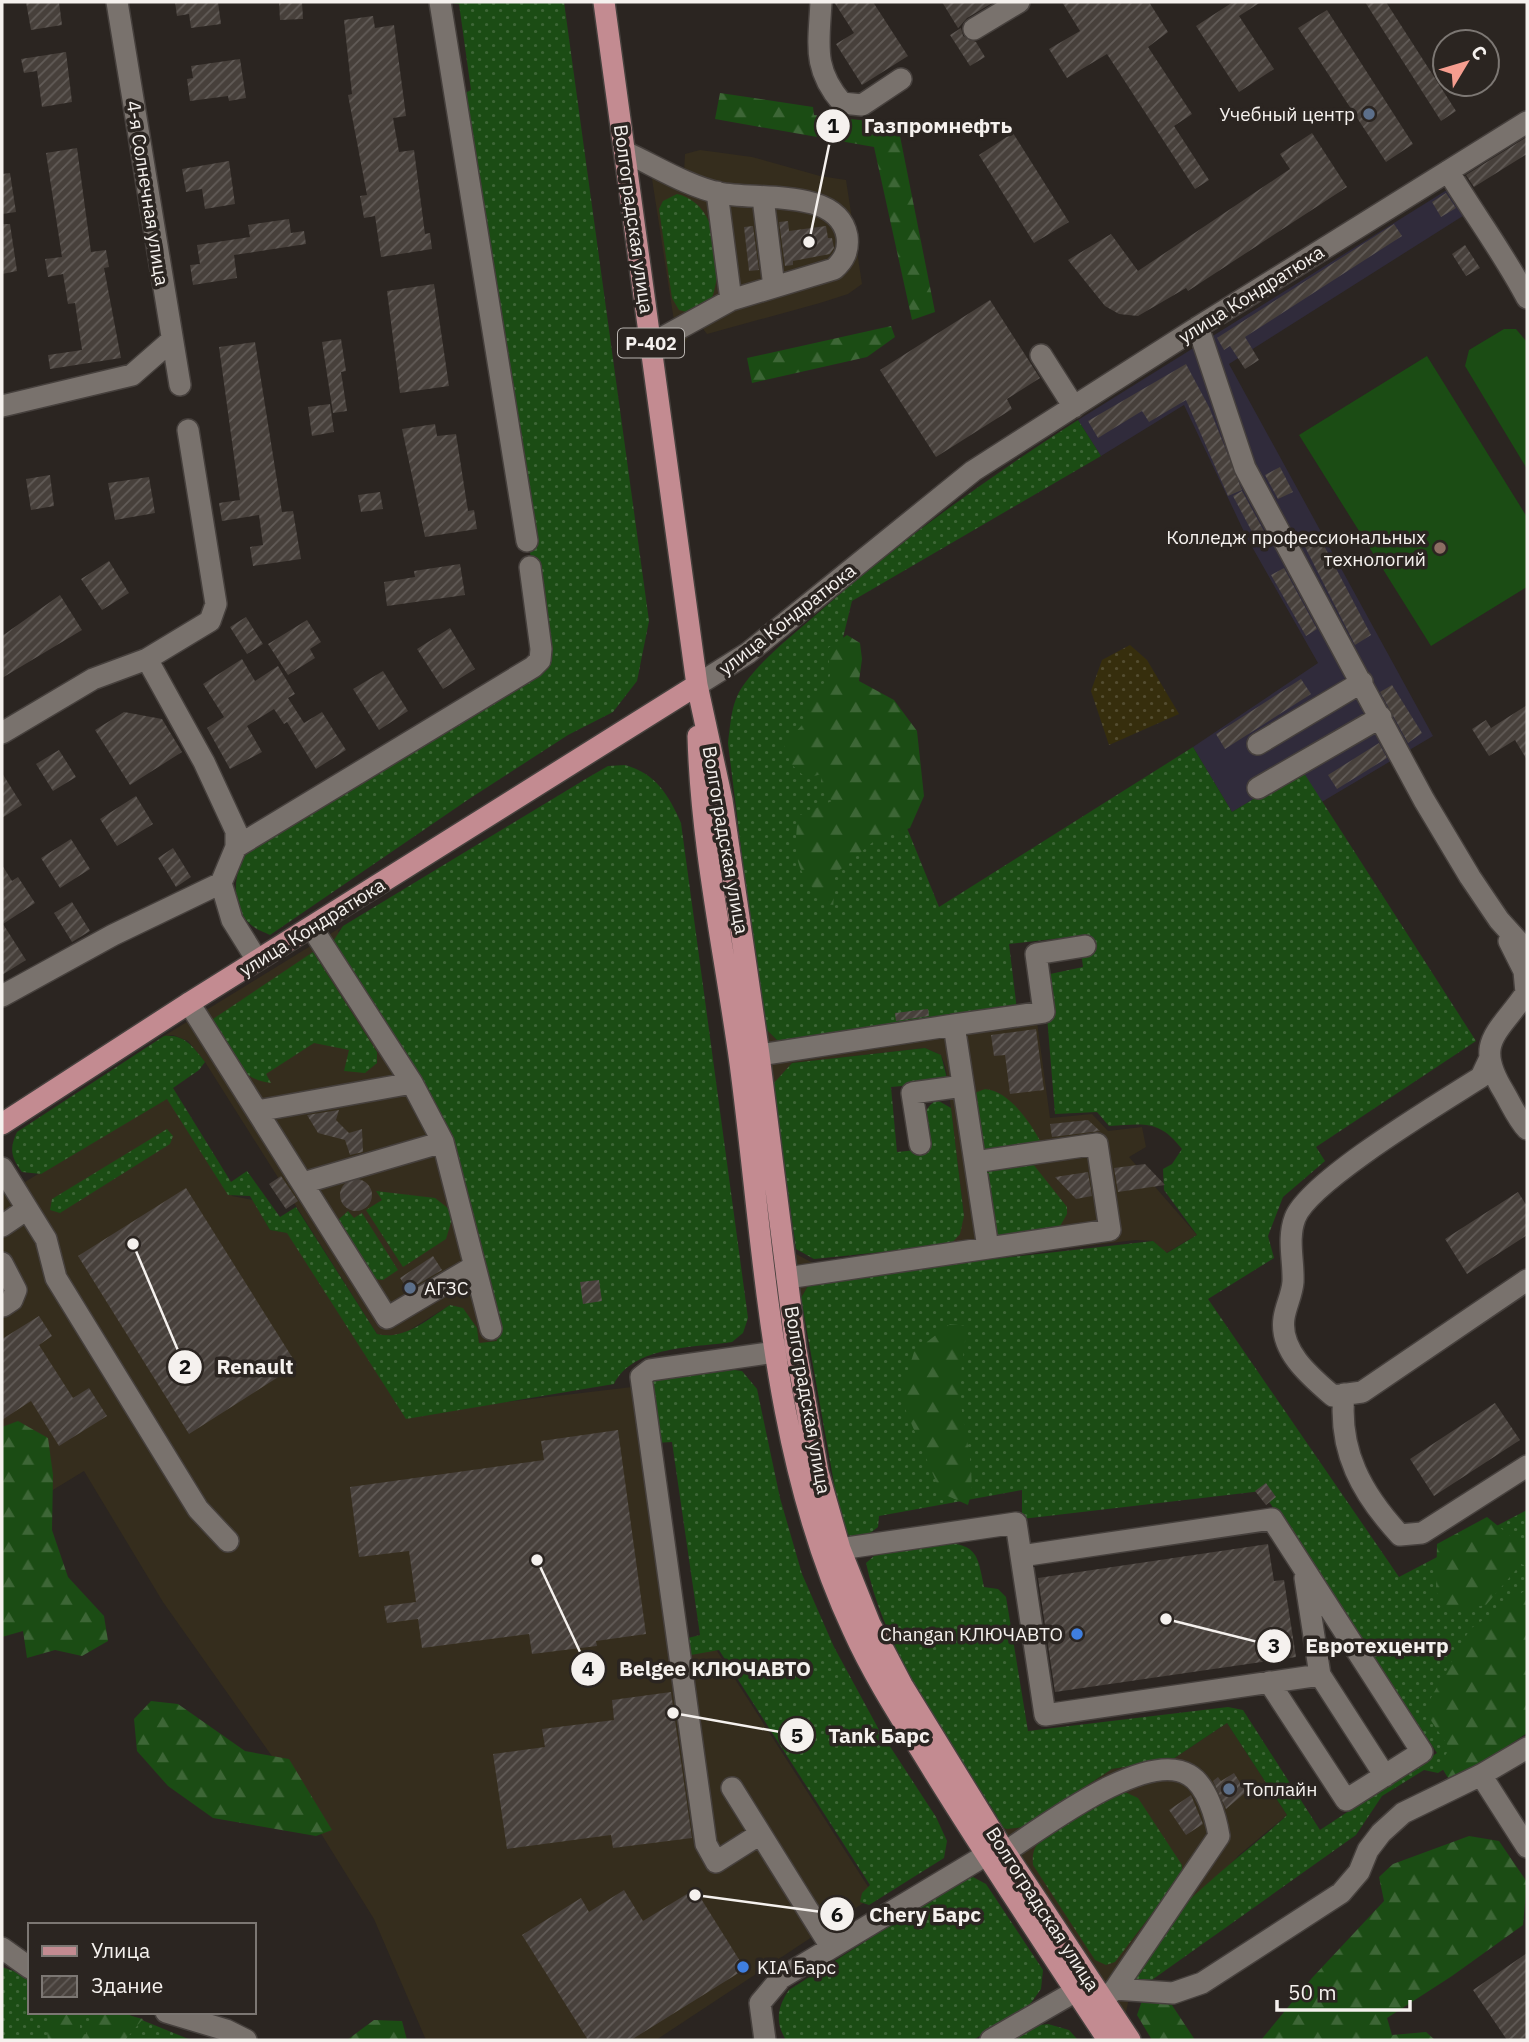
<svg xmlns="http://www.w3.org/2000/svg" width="1529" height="2042" viewBox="0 0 1529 2042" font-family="'IBM Plex Sans',sans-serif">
<defs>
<pattern id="grass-dots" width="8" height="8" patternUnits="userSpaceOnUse" patternTransform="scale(1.75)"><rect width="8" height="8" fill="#1b4c14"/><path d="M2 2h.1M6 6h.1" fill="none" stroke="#3d6636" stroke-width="1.8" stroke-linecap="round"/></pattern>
<pattern id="forest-firs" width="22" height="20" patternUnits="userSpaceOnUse" patternTransform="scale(1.75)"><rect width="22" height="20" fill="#1b4c14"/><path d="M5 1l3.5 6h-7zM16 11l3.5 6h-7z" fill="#3d6636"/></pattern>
<pattern id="sand-dots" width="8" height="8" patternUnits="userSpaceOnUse" patternTransform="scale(1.75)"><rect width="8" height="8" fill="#362e0d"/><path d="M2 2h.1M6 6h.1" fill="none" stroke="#544d31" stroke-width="1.8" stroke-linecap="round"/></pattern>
<pattern id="building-hatch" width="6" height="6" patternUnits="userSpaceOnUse" patternTransform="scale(1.75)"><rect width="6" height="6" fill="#47403b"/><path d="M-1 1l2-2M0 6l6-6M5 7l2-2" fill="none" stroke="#625c58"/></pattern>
</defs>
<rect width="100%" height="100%" fill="#2b2521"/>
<path fill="#352d1d" d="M700 150 752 157 820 176 846 180 862 284 848 294 820 303 707 334 700 325 691 332 679 353 648 153 684 173 685 154Z
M343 926 338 931 450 1142 498 1341 479 1344 477 1328 463 1309 450 1305 405 1333 388 1337 377 1334 205 1062 188 1041 173 1035 164 1036Z
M1035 1007 1050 1118 1092 1114 1108 1131 1142 1127 1146 1147 1129 1157 1197 1235 1166 1253 1153 1241 1135 1240 826 1278 809 1284 801 1298 796 1254 813 1263 949 1245 964 1216 946 1068 941 1055 925 1048 792 1063 771 1087 763 1026 777 1040Z
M169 1094 232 1196 253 1200 270 1230 288 1233 405 1414 649 1385 687 1648 717 1651 874 1896 656 2040H426L374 1919 281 1769 163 1602 84 1471 2 1521V1196Z
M1227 1723 1287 1815 1239 1855 1135 1969 1125 2017 996 1825 1023 1827 1112 1769 1173 1759Z"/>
<path fill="#302b3b" d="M1450 188 1466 214 1229 364 1433 736 1320 803 1301 771 1232 812 1193 747 1318 663 1247 538 1184 405 1101 456 1078 420Z"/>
<path fill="url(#grass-dots)" d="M446 2H564L649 621 637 681 613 712 568 735 469 799 270 935C264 932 255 929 250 924 229 904 233 868 251 848L547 665 461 95 471 90 459 4Z
M677 194C718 203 724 265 712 298L690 313 679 310 672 298 659 209 663 201Z
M1078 420 1101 456 852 601 838 658 939 907 1193 747 1232 812 1302 770 1476 1041 1316 1147 1325 1161 1283 1197 1268 1236 1274 1258 1208 1299 1399 1577 1527 1510V1670L1472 1752 1438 1773 1424 1770 1382 1796 1356 1835 1149 1982 1136 1980C1131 1934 1254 1848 1287 1815L1227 1723 1173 1759 1112 1769 1023 1827 1007 1829 996 1825 997 1816C948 1738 886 1655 866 1563L874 1556C896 1551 960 1530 975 1555 980 1563 982 1578 984 1587L998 1589 1006 1597 1028 1731 1228 1707 1243 1710 1320 1830 1437 1753 1262 1491 1022 1519V1490L879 1516 878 1527 869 1534 850 1536 842 1528 801 1298 809 1284 826 1278 1153 1241 1167 1253 1197 1235 1164 1190 1163 1169 1172 1164 1182 1149C1159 1119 1144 1124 1109 1126L1097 1112 1055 1114 1045 992 1050 974 1083 967 1079 936 1009 944 1017 1010 793 1042 777 1040 763 1026 728 743C731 721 731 701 745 683 765 656 793 635 818 613 900 541 987 478 1078 420Z
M625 765C655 773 669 795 681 823L748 1318 743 1333 732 1342C694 1348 634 1345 614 1384L406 1419 287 1233 270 1230 250 1196 228 1195 167 1099 41 1174 22 1172C11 1157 9 1149 17 1132L164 1036C185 1034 193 1047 205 1062L199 1070 173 1088 231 1182 247 1171 280 1217 296 1207 377 1334C404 1341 428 1319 450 1305L463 1308 477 1328 479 1343 497 1341 450 1142 332 943 343 926 589 777 608 766Z
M313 952 377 1052V1063L365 1073 344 1071 349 1050 314 1043 266 1074 271 1083C239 1080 229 1052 212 1027L213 1019Z
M925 1048 941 1055 948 1082 891 1087 897 1152 926 1149C925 1131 918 1110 937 1100L951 1108 964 1216 960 1234 950 1245 814 1259 796 1249 773 1084 792 1063Z
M985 1089C1010 1091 1031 1124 1042 1144L987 1152 976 1144 972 1094Z
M167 1129 173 1136 170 1144 60 1213 50 1210 52 1199Z
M1033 1164 1067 1207V1214L1059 1228 1001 1238 994 1236 984 1174 989 1168Z
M376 1191 435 1198 449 1209 452 1219 446 1239 403 1267 366 1210 382 1200Z
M348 1211 354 1218 362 1213 398 1270 383 1280 373 1279 337 1221Z
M734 1370 742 1371 757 1389 780 1498 802 1574 834 1647 878 1728 936 1817 947 1841 944 1858 869 1905 860 1902 862 1893 870 1885 719 1650 691 1655 688 1638 700 1635 672 1442 655 1443 645 1389 655 1380Z
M1125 1792 1138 1798 1182 1865V1874L1115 1962 1106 1965 1095 1960 1033 1865C1032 1852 1034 1846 1044 1838L1114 1793Z
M973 1877 986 1884 1043 1970 1041 1989 1028 2007 973 2040H786C775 2023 777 2007 789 1990L962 1880Z
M2 1967 30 1977V2012H122L191 2040H2Z
M1048 2024 1069 2030 1078 2040H1009L1032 2026Z"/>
<path fill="url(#forest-firs)" d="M720 93 813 107 814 115 887 123 900 136 935 312 912 320 874 147 715 119Z
M891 326 895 337 867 357 752 383 747 358Z
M847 635 860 643 862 659 859 681 894 700 917 731 924 796 910 828 874 841 835 874 833 910C799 874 792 867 798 816L832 801 820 788 822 774 806 778 791 764 784 745 802 725 808 702 830 676 828 648Z
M950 1324 967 1326C965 1347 960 1370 960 1391 961 1427 979 1470 968 1505L941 1493 900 1397 914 1352Z
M18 1421 48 1438 53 1475 52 1530 68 1577 104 1616 108 1641 82 1656 55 1650 27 1658 23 1631 2 1637V1427Z
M1487 1517 1524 1547 1527 1532V1566L1521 1564 1486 1605 1447 1612 1436 1591 1437 1544Z
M1527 1589V1733L1484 1762 1448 1778 1439 1763 1450 1749 1424 1710 1470 1629Z
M151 1701 178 1704 245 1751 289 1759 332 1830 316 1836 213 1818 168 1786 137 1751 134 1719Z
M1469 1836 1499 1841 1527 1882 1523 1925 1452 1976 1387 2018 1392 2035 1426 2032 1435 2040H1261L1312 1978 1384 1901 1379 1877 1393 1864Z
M1144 1995 1168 1999 1195 2040H1152L1137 2015Z
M58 2012H80V2035L86 2034 99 2012H116L143 2019 125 2040H48L47 2032Z
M374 2020 402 2021 407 2040H347Z"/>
<path fill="url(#sand-dots)" d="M1130 645 1147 660 1179 714 1109 745 1091 691 1102 660Z"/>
<path fill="#1b4c14" d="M1504 329H1516L1527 342V469L1465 366 1469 350Z
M1427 356 1527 517V587L1431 646 1299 435Z"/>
<path fill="url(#building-hatch)" d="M26 2H59L62 25 31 30Z
M175 2H218L221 24 191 28 189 14 177 16Z
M279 2H302L303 19 280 20Z
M834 2H873L908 56 862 85 836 44 854 33Z
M942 2H994L967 18 958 28Z
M1062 2H1149L1168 32 1148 47 1192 114 1174 126 1209 180 1195 189 1107 54 1067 78 1049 49 1080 31Z
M1233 2H1261L1239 16 1274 69 1239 92 1196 26Z
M1365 2H1386L1456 111 1441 121Z
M1327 10 1413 144 1386 162 1298 28Z
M373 16 375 28 394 25 406 116 393 118 399 152 414 150 425 234 430 233 432 249 381 257 375 216 364 218 360 196 367 195 348 95 352 94 344 20Z
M961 28 963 36 976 42 985 57 970 66 950 35Z
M66 52 72 102 42 107 37 71 24 73 21 59Z
M240 59 246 98 229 101 228 96 190 101 187 79 193 78 191 66Z
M1013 133 1069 222 1034 243 979 155Z
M1312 133 1347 187 1188 291 1186 288 1138 316 1119 314 1105 306 1068 260 1111 234 1138 271 1290 169 1280 154Z
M1527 137V154L1474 187 1466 175Z
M77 148 91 252 106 250 109 267 104 268 121 358 50 369 48 355 82 350 75 303 68 304 63 274 48 277 45 259 62 257 46 153Z
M229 161 235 204 205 209 202 189 186 192 182 169Z
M10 173 16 212 2 214V174Z
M1446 193 1456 208 1441 217 1432 202Z
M289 219 291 233 304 231 306 244 234 255 237 278 193 285 190 265 200 264 197 245 250 237 248 225Z
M788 221 789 231 826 226 828 238H832L834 248 830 254 793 261V265L785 266 779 222Z
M2 224H10L17 271 2 274Z
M1394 224 1402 236 1245 337 1259 360 1245 369 1230 346 1224 350 1217 338Z
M753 226 759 270 749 271 744 227Z
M1465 245 1480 268 1466 276 1452 254Z
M434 284 449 386 400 393 387 291Z
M990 300 1040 378 1007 399 1012 409 936 457 880 370Z
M341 339 346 371 341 372 347 411 333 413 322 342Z
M255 342 282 512 293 511 301 559 253 566 250 547 263 545 259 515 222 521 219 503 240 500 219 347Z
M1186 364 1209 407 1242 490 1228 496 1186 400 1149 422 1142 411 1098 438 1088 421Z
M330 404 334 432 312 436 308 407Z
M435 424 437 436 456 434 468 511 474 510 477 529 425 537 402 429Z
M1280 467 1293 492 1278 499 1265 475Z
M50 475 54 506 31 510 26 479Z
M149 477 155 513 115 520 108 483Z
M1242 491 1269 540 1259 545 1233 496Z
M380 492 383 509 361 512 358 495Z
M1319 536 1371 635 1355 645 1304 545Z
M109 561 129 593 102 610 81 579Z
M460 564 465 595 387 606 384 582 415 577 414 571Z
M1284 568 1317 629 1306 636 1271 575Z
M60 595 82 630 2 678V636Z
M246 617 263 644 247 654 230 627Z
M307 620 321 642 310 649 315 658 288 675 268 644Z
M450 628 475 669 443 689 417 649Z
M242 659 255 681 278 666 295 694 288 698 304 723 322 712 346 750 316 769 287 722 284 724 274 709 247 726 262 752 230 769 207 728 224 717 203 684Z
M383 671 408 711 379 730 353 689Z
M1301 679 1311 694 1225 749 1216 734Z
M1392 685 1422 733 1408 743 1380 692Z
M1527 705V760L1515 740 1489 756 1472 729 1486 720 1491 728Z
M124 712 162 719 182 752 130 785 95 730Z
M1379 743 1387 758 1337 789 1328 775Z
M59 750 76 777 53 791 36 764Z
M2 773 22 805 2 818Z
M136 796 153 824 117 846 100 819Z
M71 839 90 869 60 888 41 858Z
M173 848 191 877 176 887 158 858Z
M2 865 12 881 18 877 35 903 3 924 26 960 2 975Z
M72 902 90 931 72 942 54 913Z
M928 1009 929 1016 896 1021 895 1013Z
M1036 1029 1044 1090 1010 1094 1005 1055 994 1056 991 1035Z
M339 1110 336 1120 349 1133 362 1129 363 1152 350 1155 345 1140 318 1133 307 1115Z
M1088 1120 1100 1131 1052 1137 1050 1124Z
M1145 1164 1165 1185 1118 1192 1114 1168Z
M1088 1172 1092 1196 1076 1199 1055 1177Z
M281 1176 298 1201 286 1209 269 1184Z
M340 1195a16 16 0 1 1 32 0a16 16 0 1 1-32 0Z
M186 1188 297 1365 189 1434 78 1256Z
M1518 1192 1527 1206V1235L1467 1274 1445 1239Z
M433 1256 442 1270 408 1290 400 1278Z
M599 1280 602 1301 583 1304 580 1282Z
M39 1316 52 1336 39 1345 73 1398 89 1388 107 1416 59 1446 31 1401 2 1420V1339Z
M1495 1403 1520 1440 1434 1496 1410 1459Z
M618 1430 646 1634 596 1641 597 1646 532 1654 529 1634 422 1648 418 1619 387 1623 384 1606 416 1602 409 1551 359 1557 350 1487 544 1460 541 1441Z
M1266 1483 1276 1497 1266 1505 1255 1491Z
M1268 1544 1274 1581 1284 1580 1296 1657 1055 1692 1038 1578Z
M671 1692 692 1838 613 1848 611 1835 507 1849 493 1754 545 1747 542 1729 614 1720 612 1700Z
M1234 1773 1246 1792 1226 1809 1213 1781 1218 1777 1221 1781Z
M1191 1795 1203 1824 1186 1835 1169 1810Z
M695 1889 745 1969 631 2040H588L522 1935 581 1898 589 1912 624 1890 643 1921Z
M1527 1953V2040H1507L1473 1990Z"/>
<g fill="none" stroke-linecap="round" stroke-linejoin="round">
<defs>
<path id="minor" d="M117 2 180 385
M440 2 527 541
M821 2C819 44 812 68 842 103L862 105 901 79
M974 29 1019 2
M625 152C654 165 687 186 719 193 755 201 838 187 847 236 849 251 844 260 834 269L731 300 651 344
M1448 171C1474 214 1504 254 1527 298
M717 192 731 300
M763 198 774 287
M1198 327 1245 468 1424 800 1470 877 1499 920 1527 951
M1041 355 1074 407
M2 406 132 375 172 340
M147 659 204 762 236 831V847L221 883 232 920 257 960
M697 685 748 653 973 471 1198 327 1527 122
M2 733 93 679 147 659 210 621 216 604 188 430
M1258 744 1362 682
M1258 788 1381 717
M236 847 533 667 540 660 541 649 530 567
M312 928 412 1083 443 1142 491 1329
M1509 941 1524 971 1526 993C1498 1034 1473 1042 1504 1092 1511 1104 1518 1120 1527 1129
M2 996 113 935 221 883
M189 1003 387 1318 473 1267
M954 1025 1044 1012 1036 954 1085 946
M759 1055 954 1025 988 1248 787 1278
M1489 1060 1481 1077C1442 1102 1309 1181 1295 1218 1287 1239 1294 1261 1293 1282 1292 1295 1286 1305 1284 1318 1279 1351 1311 1377 1333 1396L1362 1392 1527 1280
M257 1111 412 1083
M920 1144 912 1093 963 1086
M975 1162 1097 1144 1110 1230 988 1248
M2 1168 46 1239 56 1278 198 1509 228 1541
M303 1183 443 1142
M2 1226 27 1209
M2 1263 16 1290 12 1300 3 1306
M1344 1394C1338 1451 1362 1494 1400 1535L1422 1533 1527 1466
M840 1549 1016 1523 1045 1715 1320 1675
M1021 1556 1272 1519 1422 1752 1346 1800 1269 1682
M1305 1578 1320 1675 1385 1776
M1481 1775 1527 1847
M732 1788 831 1947
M760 1834 716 1862 706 1844 641 1377 650 1370 790 1350
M1005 1852C1041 1829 1146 1748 1189 1775 1207 1785 1216 1818 1219 1836L1115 1989 1106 1997
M2 1948 30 1968
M1115 1989 1173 1993 1202 1983 1341 1893 1359 1872 1368 1850 1381 1833 1403 1813 1481 1775 1527 1748
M166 2012 226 2030 246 2040
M765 2040 760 2003 781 1978 1001 1846
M991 2040 1076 1991"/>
<path id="major" d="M604 2 697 685 722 800 759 1055 796 1349 818 1472 840 1549 870 1624 902 1685 1001 1846 1130 2040
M698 736C701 846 725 954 740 1063 765 1252 771 1455 853 1630 875 1679 905 1724 933 1770 989 1861 1049 1950 1108 2040
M2 1124 189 1003 697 685"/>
</defs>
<use href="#minor" stroke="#46403d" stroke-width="24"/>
<use href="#major" stroke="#46403d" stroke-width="24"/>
<use href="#minor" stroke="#79726d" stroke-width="21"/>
<use href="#major" stroke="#c38b91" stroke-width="21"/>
</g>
<g fill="#5c6f8a" stroke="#2b2521" stroke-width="2.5">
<circle cx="1369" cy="114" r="7"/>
<circle cx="410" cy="1288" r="7"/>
<circle cx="1229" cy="1789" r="7"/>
</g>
<circle fill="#8d6e63" stroke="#2b2521" stroke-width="2.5" cx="1440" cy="548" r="7"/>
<g fill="#3f7fe0" stroke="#2b2521" stroke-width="2.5">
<circle cx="1077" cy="1634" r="7"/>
<circle cx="743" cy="1967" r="7"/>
</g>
<g text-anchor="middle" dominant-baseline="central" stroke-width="7" stroke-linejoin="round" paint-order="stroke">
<rect fill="#2b2521" stroke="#b8b4b0" stroke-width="2" x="618" y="328.5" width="66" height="29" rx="5"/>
<g font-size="18" font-weight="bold" fill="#f5f1ee">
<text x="651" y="343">Р-402</text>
</g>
<g font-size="19" fill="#f5f1ee" stroke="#2b2521" text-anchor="end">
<text x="1355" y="114">Учебный центр</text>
<text x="1426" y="537">Колледж профессиональных<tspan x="1426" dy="22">технологий</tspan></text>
<text x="424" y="1288" text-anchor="start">АГЗС</text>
<text x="1063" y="1634">Changan КЛЮЧАВТО</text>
<text x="1243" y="1789" text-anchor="start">Топлайн</text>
<text x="757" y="1967" text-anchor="start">KIA Барс</text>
</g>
<g font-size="19" fill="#f5f1ee" stroke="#2b2521">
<text transform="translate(148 193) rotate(81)">4-я Солнечная улица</text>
<text transform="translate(634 219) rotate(82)">Волгоградская улица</text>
<text transform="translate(1251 294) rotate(-32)">улица Кондратюка</text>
<text transform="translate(787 619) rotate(-38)">улица Кондратюка</text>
<text transform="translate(726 840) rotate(80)">Волгоградская улица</text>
<text transform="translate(312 927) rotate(-32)">улица Кондратюка</text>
<text transform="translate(808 1400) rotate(80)">Волгоградская улица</text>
<text transform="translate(1043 1909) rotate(57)">Волгоградская улица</text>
</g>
</g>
<path fill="none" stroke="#f5f1ee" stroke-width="2.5" d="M809 242L833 126M133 1244L185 1367M1166 1619L1274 1646M537 1560L588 1669M673 1713L797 1735M695 1895L837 1914"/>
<g fill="#f5f1ee" stroke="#2b2521" stroke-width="2.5">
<circle cx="809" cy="242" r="7"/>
<circle cx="133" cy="1244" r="7"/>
<circle cx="1166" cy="1619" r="7"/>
<circle cx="537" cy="1560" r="7"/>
<circle cx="673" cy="1713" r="7"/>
<circle cx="695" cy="1895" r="7"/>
<circle cx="833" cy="126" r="18"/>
<circle cx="185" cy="1367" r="18"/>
<circle cx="1274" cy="1646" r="18"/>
<circle cx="588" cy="1669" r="18"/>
<circle cx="797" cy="1735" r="18"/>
<circle cx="837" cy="1914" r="18"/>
</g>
<g font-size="21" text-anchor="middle" font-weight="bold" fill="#111">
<text x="833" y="133">1</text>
<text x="185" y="1374">2</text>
<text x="1274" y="1653">3</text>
<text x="588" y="1676">4</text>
<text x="797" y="1743">5</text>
<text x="837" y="1922">6</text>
</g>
<g font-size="21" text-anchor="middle" font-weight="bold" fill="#f5f1ee" stroke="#2b2521" stroke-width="7" stroke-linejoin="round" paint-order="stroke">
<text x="938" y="133">Газпромнефть</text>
<text x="255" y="1374">Renault</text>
<text x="1377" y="1653">Евротехцентр</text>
<text x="715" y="1676">Belgee КЛЮЧАВТО</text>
<text x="879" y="1743">Tank Барс</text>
<text x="925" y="1922">Chery Барс</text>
</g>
<rect width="1529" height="2042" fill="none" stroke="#f5f1ee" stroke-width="7"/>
<rect x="28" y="1923" width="228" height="91" fill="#2b2521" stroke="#7c7773" stroke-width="2"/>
<rect x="42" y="1946" width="35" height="10" fill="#c38b91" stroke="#7c7773" stroke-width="2"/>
<text x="91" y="1958" font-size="21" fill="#f5f1ee">Улица</text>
<rect x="42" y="1976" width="35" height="21" fill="url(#building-hatch)" stroke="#7c7773" stroke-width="2"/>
<text x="91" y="1993" font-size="21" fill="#f5f1ee">Здание</text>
<g transform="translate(1466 63) rotate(52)"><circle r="33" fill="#2b2521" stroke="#7c7773" stroke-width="2"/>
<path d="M0-5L12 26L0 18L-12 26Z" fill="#f59d8f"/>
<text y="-10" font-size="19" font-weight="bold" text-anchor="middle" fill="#f5f1ee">С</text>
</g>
<path d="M1277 2000v10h133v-10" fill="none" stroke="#f5f1ee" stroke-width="3.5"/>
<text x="1288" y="2000" font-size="21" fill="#f5f1ee" stroke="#2b2521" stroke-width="5" paint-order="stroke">50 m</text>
</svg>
